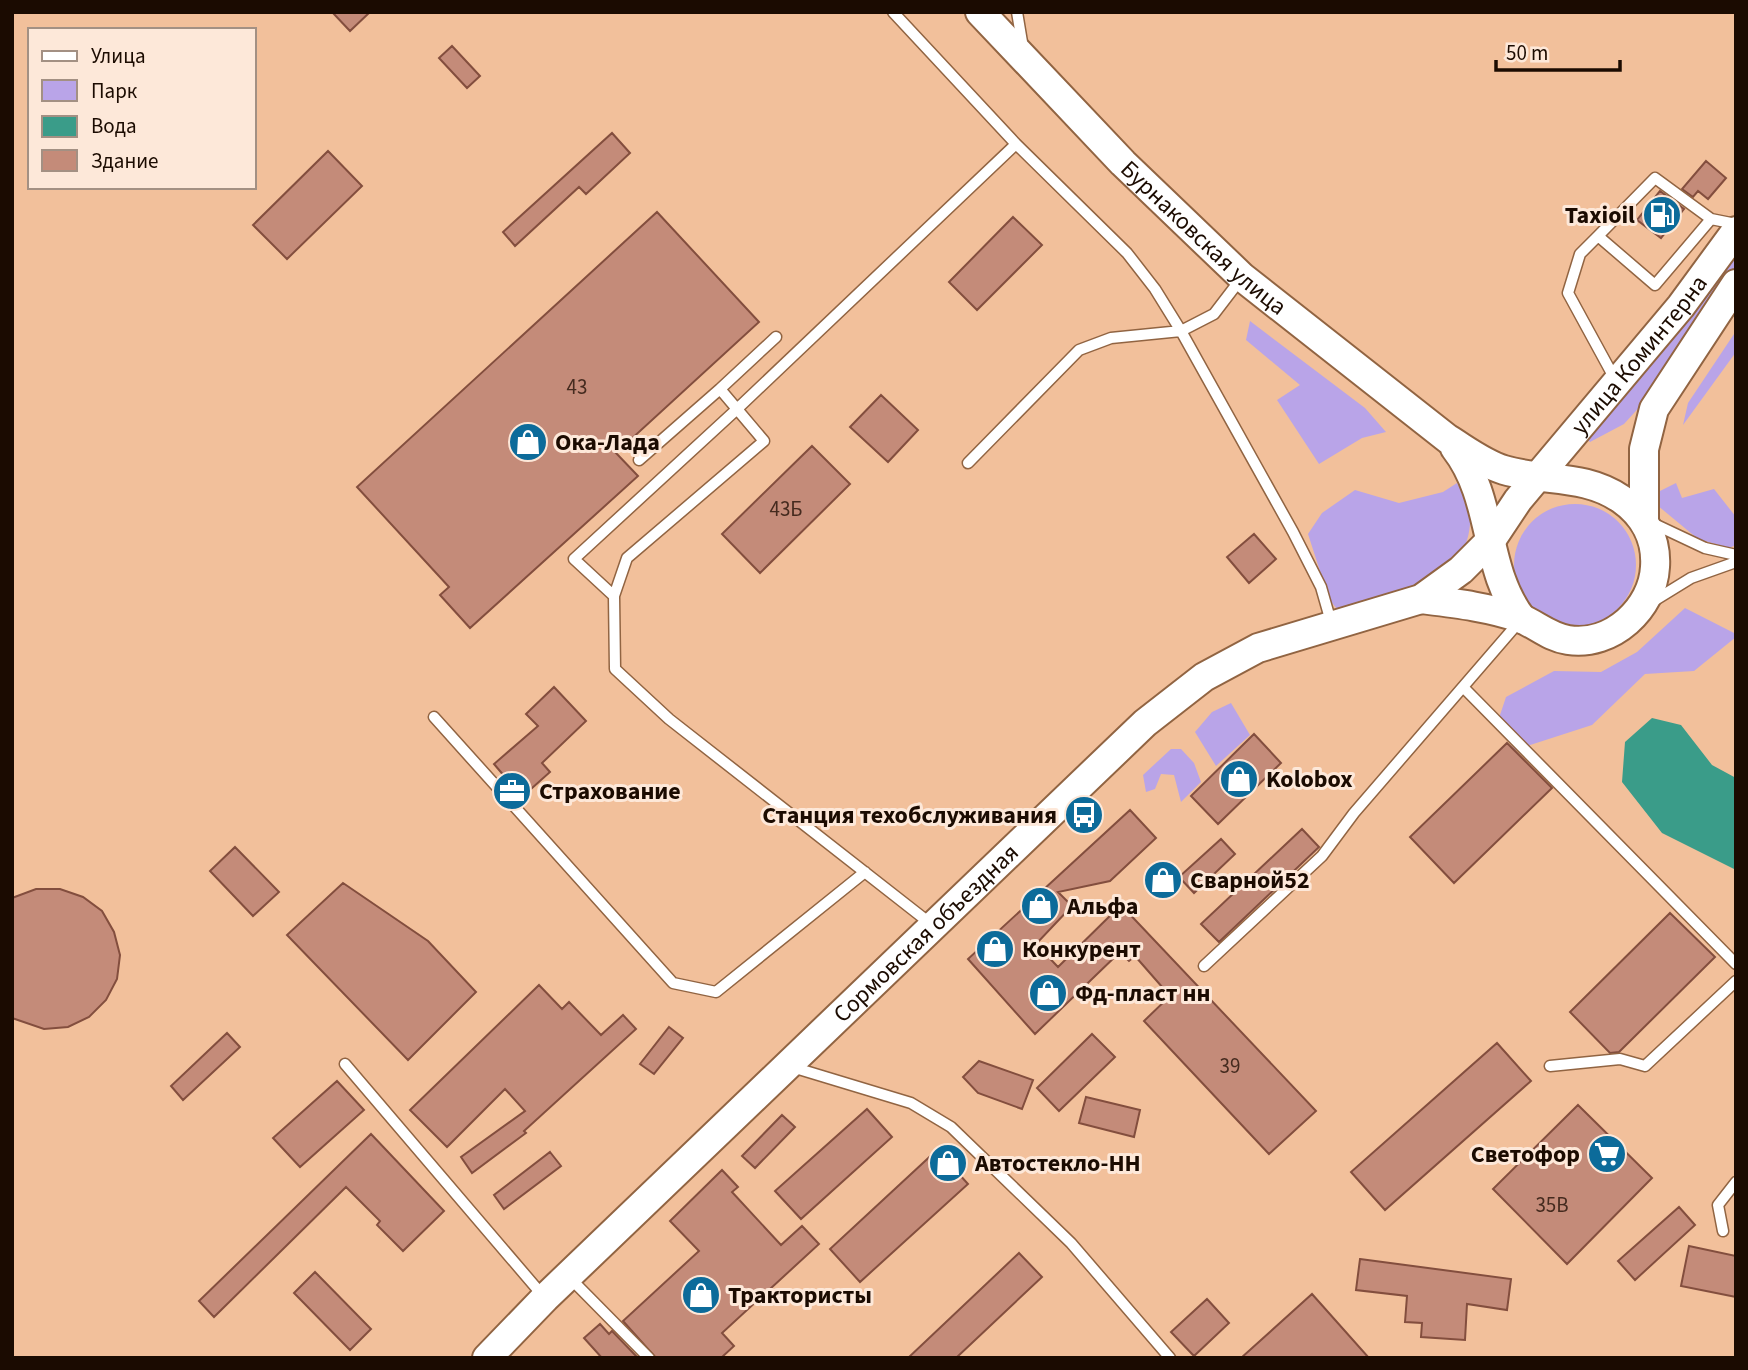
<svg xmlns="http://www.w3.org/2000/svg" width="1748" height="1370" viewBox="0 0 1748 1370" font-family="'Source Sans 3',sans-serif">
<rect width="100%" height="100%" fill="#f2c09b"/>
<path fill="#b9a4e8" d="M1736 256V269L1644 402 1624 424 1590 442 1585 437 1687 323Z
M1250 321 1365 408 1386 432 1362 438 1319 464 1277 400 1300 385 1246 340Z
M1736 331V352L1683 425 1688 403Z
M1457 483C1461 491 1469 503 1470 512 1475 583 1396 601 1344 618L1329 599 1308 534 1322 513 1355 490 1399 503 1443 492Z
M1676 483 1682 498 1714 489 1736 517V545L1729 548 1698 539 1657 505 1660 491Z
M1514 565a61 61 0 1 1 122 0a61 61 0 1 1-122 0Z
M1685 608 1736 634V637L1694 671 1645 674 1592 725 1515 750 1497 724 1506 697 1554 671 1601 672 1637 652Z
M1231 703 1250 735 1216 766 1195 732 1212 712Z
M1171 749H1181L1194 763 1201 782 1181 802 1174 775 1161 774 1155 789 1146 792 1143 775Z"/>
<path fill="#3a9c89" d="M1652 718 1681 725 1712 765 1736 778V870L1662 833 1622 782 1625 742Z"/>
<path fill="#c48b79" stroke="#834e3e" stroke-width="2" d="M332 12H370L350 31Z
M452 46 480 76 467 88 439 58Z
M612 133 630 153 586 194 579 187 515 246 503 232Z
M328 151 362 186 287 259 253 225Z
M1706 161 1726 178 1708 199 1698 191 1693 197 1682 189Z
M1660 191 1684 209 1661 238 1637 220Z
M657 212 759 322 616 453 638 476 470 628 440 595 449 587 357 487Z
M1013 217 1042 245 977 310 949 282Z
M881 395 918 430 888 462 850 427Z
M812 446 850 484 760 573 722 534Z
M1254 534 1276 559 1249 583 1227 557Z
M554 687 586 721 542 763 550 772 522 797 494 764 538 726 526 714Z
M1254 734 1281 763 1218 824 1191 796Z
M1507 743 1552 788 1454 883 1410 837Z
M1130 810 1156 838 1110 881 1058 892 1072 906 1036 944 1058 967 1121 905 1316 1111 1269 1154 1144 1021 1170 996 1135 956 1129 961 1120 952 1035 1034 968 959Z
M1302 829 1319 847 1219 942 1201 924Z
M1221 839 1235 854 1194 893 1179 877Z
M235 847 279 892 253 916 210 871Z
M1165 871 1176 884 1161 897 1150 885Z
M343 883 428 941 476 992 408 1060 287 935Z
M36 889H60L83 897 102 911 114 932 120 955 117 979 106 1000 89 1017 68 1027 44 1029 12 1018V898Z
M1670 913 1715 957 1619 1052 1610 1053 1570 1012Z
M539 985 562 1009 569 1002 601 1035 623 1015 636 1029 524 1131 526 1133 472 1173 461 1157 525 1111 505 1089 447 1147 410 1110Z
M669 1027 683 1038 654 1074 640 1064Z
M227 1033 240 1047 183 1100 171 1086Z
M1092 1034 1115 1057 1059 1111 1037 1088Z
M1497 1043 1531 1081 1385 1210 1351 1172Z
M979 1061 1033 1080 1022 1109 978 1093 963 1077Z
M337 1081 364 1110 300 1167 273 1138Z
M1086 1097 1140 1110 1134 1137 1079 1123Z
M1578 1105 1652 1178 1567 1264 1493 1189Z
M867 1109 892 1137 801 1219 775 1191Z
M782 1115 795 1127 755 1168 742 1156Z
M371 1134 444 1211 403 1251 377 1225 380 1221 346 1187 214 1317 199 1301Z
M937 1150 968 1184 860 1282 830 1249Z
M550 1152 561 1166 504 1209 494 1195Z
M722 1170 738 1187 732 1192 781 1245 802 1226 819 1244 722 1333 734 1346 721 1358H656L623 1321 699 1251 670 1221Z
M1679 1207 1695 1225 1635 1280 1618 1261Z
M1689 1246 1736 1256V1297L1681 1286Z
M1019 1253 1042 1277 956 1358H908Z
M1360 1259 1511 1279 1507 1310 1467 1304 1465 1340 1421 1337 1422 1323 1405 1322 1407 1296 1356 1290Z
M315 1272 371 1329 350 1350 294 1293Z
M1312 1294 1369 1358H1241Z
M1207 1299 1229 1323 1194 1356 1171 1332Z
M600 1324 609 1334 612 1331 638 1358H602L584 1338Z"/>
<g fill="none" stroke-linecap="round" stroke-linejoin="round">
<defs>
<path id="lane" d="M893 12 1016 144 1127 253 1155 289 1181 331 1293 532 1321 587 1331 622
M1017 12 1023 48
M1598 236 1655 178 1711 219
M1616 381 1568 293 1580 254 1598 236 1655 285 1711 219 1736 224
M720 389 776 337
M639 460 720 389 764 441 627 558 614 596 615 669 669 719 931 924
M968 463 1079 350 1111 338 1181 331 1214 314 1240 280
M1652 523 1705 548 1736 555
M614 596 574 559 736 410 1016 144
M1652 602 1691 578 1736 562
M1463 687 1736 964
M434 717 673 983 716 992 865 872
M1204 966 1322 856 1354 813 1519 622
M345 1064 544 1297
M1550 1066 1620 1059 1645 1066 1736 981
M792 1067 911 1103 951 1127 1071 1243 1170 1358
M1723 1231 1718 1205 1736 1182
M569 1277 649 1358"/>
<g id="secondary">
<path id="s1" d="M980 12 1123 163 1242 277 1448 439C1466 450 1484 464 1504 470 1545 482 1584 474 1621 499 1644 515 1657 539 1655 567 1653 608 1612 647 1568 640 1549 637 1537 625 1520 618 1489 607 1453 603 1421 599"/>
<path d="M1455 448C1495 499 1483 569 1522 619"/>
<path d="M1644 519V449L1654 409 1736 284"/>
<path id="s2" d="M487 1358 545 1298 1145 723 1204 677 1258 648 1421 599 1461 570 1492 539 1518 500 1681 306 1736 231"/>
</g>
</defs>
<use href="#lane" stroke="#916442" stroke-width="13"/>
<use href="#secondary" stroke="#916442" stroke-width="32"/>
<use href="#lane" stroke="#fff" stroke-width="10"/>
<use href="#secondary" stroke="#fff" stroke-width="28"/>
</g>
<defs>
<symbol id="fuel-disc" viewBox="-11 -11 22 22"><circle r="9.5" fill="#0c6b9a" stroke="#fde8d9"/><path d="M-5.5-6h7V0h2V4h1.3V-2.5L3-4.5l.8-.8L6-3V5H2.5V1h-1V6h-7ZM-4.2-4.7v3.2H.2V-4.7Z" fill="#fff"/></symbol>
<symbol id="shop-disc" viewBox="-11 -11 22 22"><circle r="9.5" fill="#0c6b9a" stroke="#fde8d9"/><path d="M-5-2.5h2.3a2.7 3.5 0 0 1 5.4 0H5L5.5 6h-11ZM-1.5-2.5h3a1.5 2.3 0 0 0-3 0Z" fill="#fff"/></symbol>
<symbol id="office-disc" viewBox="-11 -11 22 22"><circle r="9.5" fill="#0c6b9a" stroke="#fde8d9"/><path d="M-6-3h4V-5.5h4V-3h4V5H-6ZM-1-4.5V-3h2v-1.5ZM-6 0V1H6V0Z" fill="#fff"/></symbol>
<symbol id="bus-disc" viewBox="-11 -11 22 22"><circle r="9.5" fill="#0c6b9a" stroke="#fde8d9"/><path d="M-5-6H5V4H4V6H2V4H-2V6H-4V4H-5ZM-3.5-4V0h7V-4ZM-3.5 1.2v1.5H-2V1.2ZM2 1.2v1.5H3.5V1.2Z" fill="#fff"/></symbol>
<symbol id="supermarket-disc" viewBox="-11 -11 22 22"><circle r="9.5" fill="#0c6b9a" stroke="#fde8d9"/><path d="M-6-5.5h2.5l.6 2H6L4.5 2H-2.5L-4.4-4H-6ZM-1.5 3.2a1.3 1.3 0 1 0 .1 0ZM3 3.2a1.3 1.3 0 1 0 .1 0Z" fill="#fff"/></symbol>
</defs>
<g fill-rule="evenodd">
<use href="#fuel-disc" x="1640" y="193" width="44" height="44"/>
<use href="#shop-disc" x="506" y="420" width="44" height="44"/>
<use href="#shop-disc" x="1217" y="757" width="44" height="44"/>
<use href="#office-disc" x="490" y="769" width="44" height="44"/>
<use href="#bus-disc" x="1062" y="793" width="44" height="44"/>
<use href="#shop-disc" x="1141" y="858" width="44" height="44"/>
<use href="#shop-disc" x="1018" y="884" width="44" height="44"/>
<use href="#shop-disc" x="973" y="927" width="44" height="44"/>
<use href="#shop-disc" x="1026" y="971" width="44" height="44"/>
<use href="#supermarket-disc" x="1585" y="1132" width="44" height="44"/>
<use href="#shop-disc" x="926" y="1141" width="44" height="44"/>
<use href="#shop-disc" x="679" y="1273" width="44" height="44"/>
</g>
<g text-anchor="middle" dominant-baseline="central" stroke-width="6" stroke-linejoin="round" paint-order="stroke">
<g font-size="21" fill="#452b1f">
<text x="577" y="387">43</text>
<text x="786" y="509">43Б</text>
<text x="1230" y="1066">39</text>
<text x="1552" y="1205">35В</text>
</g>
<g font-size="24" font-weight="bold" fill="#1b0b01" stroke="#fde8d9" text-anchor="start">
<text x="1635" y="215" text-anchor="end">Taxioil</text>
<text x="555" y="442">Ока-Лада</text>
<text x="1266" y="779">Kolobox</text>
<text x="539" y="791">Страхование</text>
<text x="1057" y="815" text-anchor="end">Станция техобслуживания</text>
<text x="1190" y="880">Сварной52</text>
<text x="1067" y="906">Альфа</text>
<text x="1022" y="949">Конкурент</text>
<text x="1075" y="993">Фд-пласт нн</text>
<text x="1580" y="1154" text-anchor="end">Светофор</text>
<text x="975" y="1163">Автостекло-НН</text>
<text x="728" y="1295">Трактористы</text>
</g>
<g font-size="24" fill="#1b0b01" stroke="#fde8d9">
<text stroke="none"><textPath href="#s1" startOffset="318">Бурнаковская улица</textPath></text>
<text stroke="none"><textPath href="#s2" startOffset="1550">улица Коминтерна</textPath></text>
<text stroke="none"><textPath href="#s2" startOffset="611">Сормовская объездная</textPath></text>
</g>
</g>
<rect width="1748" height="1370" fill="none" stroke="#1b0b01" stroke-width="28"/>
<rect x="28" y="28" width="228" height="161" fill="#fde8d9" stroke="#a39083" stroke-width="2"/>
<rect x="42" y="51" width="35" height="10" fill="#ffffff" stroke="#a39083" stroke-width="2"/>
<text x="91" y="63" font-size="21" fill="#1b0b01">Улица</text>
<rect x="42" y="80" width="35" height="21" fill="#b9a4e8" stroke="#a39083" stroke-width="2"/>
<text x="91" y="98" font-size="21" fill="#1b0b01">Парк</text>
<rect x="42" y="116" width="35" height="21" fill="#3a9c89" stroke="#a39083" stroke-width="2"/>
<text x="91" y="133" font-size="21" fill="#1b0b01">Вода</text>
<rect x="42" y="150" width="35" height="21" fill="#c48b79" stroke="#a39083" stroke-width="2"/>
<text x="91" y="168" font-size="21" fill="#1b0b01">Здание</text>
<path d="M1496 60v10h124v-10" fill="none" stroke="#1b0b01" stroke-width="3.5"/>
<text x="1506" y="60" font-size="21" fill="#1b0b01" stroke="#fde8d9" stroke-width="5" paint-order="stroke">50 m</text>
</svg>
